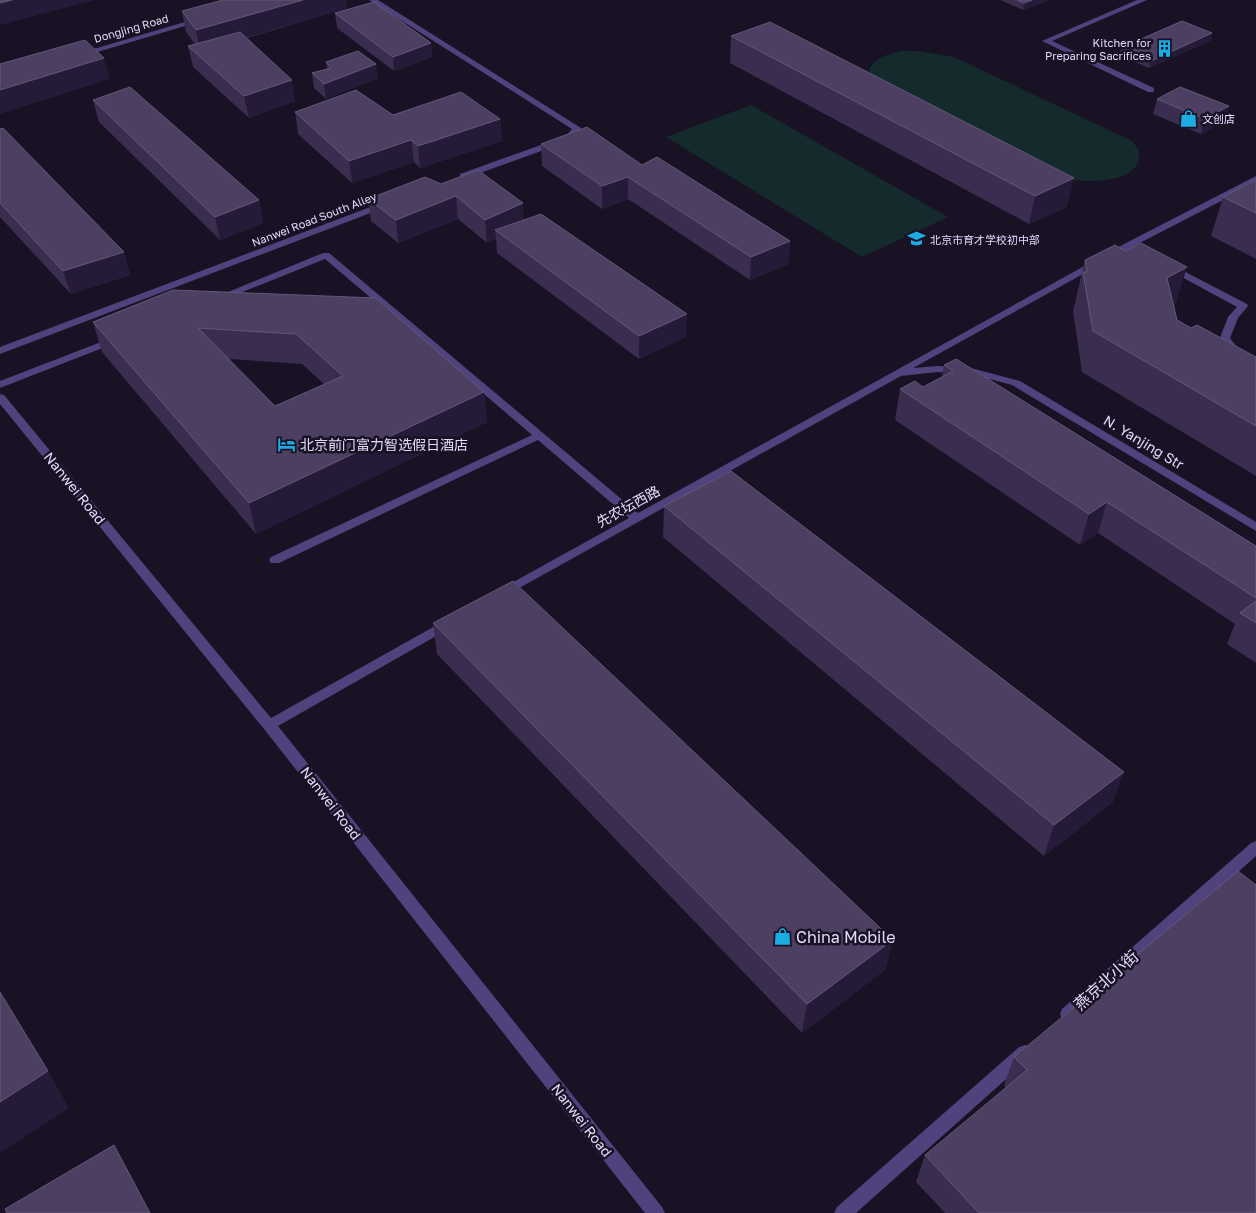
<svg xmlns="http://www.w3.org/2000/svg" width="1256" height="1213" viewBox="0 0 1256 1213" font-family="'Golos Text','Noto Sans SC',sans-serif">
<rect width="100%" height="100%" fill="#181224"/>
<path fill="#152a2d" d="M902 51H918L954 57 1132 141 1139 150C1144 186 1086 182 1064 179L869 76C868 59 888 54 902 51Z
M751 105 948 217 862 257 666 137Z"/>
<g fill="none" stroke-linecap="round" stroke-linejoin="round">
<path fill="#4f427d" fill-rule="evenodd" d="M369 0H378L581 128 572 140 466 178H460V174L566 136 572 129Z
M1137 0H1147L1052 41 1154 88V92H1148L1042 41Z
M198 18 205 20 84 56 77 54Z
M1256 176V183L1132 247 913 368 937 366 967 367 1020 381 1256 522V531L1012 385 967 373 937 372 901 376 503 597 497 593 499 590 629 518 538 440 279 563H271L269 560 271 557 532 435 325 259 220 301H212L211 299 323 253H329L638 513 1126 243Z
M386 201 391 204 389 206 0 354V347Z
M1170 264 1247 304 1248 306 1238 318 1230 338 1247 361 1256 366V373L1239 365 1220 338 1228 317 1237 307 1167 269V265Z
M114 337 118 338 119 340 118 342 0 388V381Z
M0 394 4 395 271 718 444 621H452L454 624 452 627 278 726 662 1207 665 1213H645L264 729 0 404Z
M1256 841V856L1074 1019 1068 1021 1062 1019 1060 1014 1062 1009 1251 843Z
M1025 1045 1031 1047 1033 1052 1031 1057 856 1213H834L837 1207 1019 1047Z"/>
</g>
<path fill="#3a2d50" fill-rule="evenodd" d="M1000 0H1050L1023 10Z
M347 8 247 38 295 101 249 118 193 67 188 46 195 44 186 32 182 11Z
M335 13 431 43 432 57 394 71 337 28Z
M1212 33 1210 41 1149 68 1119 55 1121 48Z
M731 36 1067 207 1029 224 730 63Z
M326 62 378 78 326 99 314 88 312 73 327 69Z
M1157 99 1229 106 1224 121 1201 134 1153 114Z
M93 100 259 200 263 223 220 240 99 122Z
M295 112 500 119 502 141 420 168 414 162 352 183 298 134Z
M0 129 124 252 130 275 71 294 0 217Z
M541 144 642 165 790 241 788 264 750 280 628 199 602 209 542 166Z
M1256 180V259L1211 236 1223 197Z
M441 184 524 220 686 337 639 359 497 253 496 239 487 243 458 219 398 243 371 221 368 199Z
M1085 260 1175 307H1174L1177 320 1191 328 1256 357V476L1082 372 1073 311Z
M173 290 484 392 487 422 256 534 102 352 93 322ZM229 359 302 364 324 384 275 406Z
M944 365 1256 546V663L1227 644 1235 624 1098 533 1080 545 895 420 900 389 923 387 942 377Z
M664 506 1113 802 1044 856 663 537Z
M433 623 886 969 802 1033 437 654Z
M1014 1057 1256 1213H945L916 1182 925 1155 1006 1088 1004 1085Z"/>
<path fill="#251a37" d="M12 0H95L0 25V3Z
M303 0H346L347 8 200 51 196 30Z
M1032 0H1050L1023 10 1024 3Z
M1212 33 1210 41 1149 68 1151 61Z
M431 43 432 57 394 71 393 57Z
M104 58 110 79 0 114V90Z
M376 64 378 78 326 99 324 84Z
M292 80 295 101 249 118 244 96Z
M1229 106 1224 121 1201 134 1205 119Z
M500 119 502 141 420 168 418 146Z
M411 140 414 162 352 183 349 161Z
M628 177V199L602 209V186Z
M1074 178 1067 207 1029 224 1035 196Z
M456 196 458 219 398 243 396 220Z
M259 200 263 223 220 240 215 217Z
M523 203 524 225 495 230 496 239 487 243 485 220Z
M790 241 788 264 750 280 751 257Z
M124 252 130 275 71 294 63 271Z
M1187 267 1175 307 1155 318 1167 278Z
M687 314 686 337 639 359V336Z
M484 392 487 422 256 534 249 503Z
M1107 502 1098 533 1080 545 1089 514Z
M1124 772 1113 802 1044 856 1054 825Z
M893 940 886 969 802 1033 807 1004Z
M48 1071 69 1108 0 1153V1102Z"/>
<path fill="#4c3f62" stroke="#64587a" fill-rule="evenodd" d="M0 0H12L0 3Z
M223 0H303L196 30 182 11Z
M1017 0H1032L1024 3Z
M374 2 431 43 393 57 335 13Z
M1182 21 1212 33 1151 61 1121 48Z
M770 22 1074 178 1035 196 731 36Z
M240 32 292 80 244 96 188 46Z
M85 40 104 58 0 90V64Z
M358 51 376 64 324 84 312 73 331 68 326 62Z
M130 87 259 200 215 217 93 100Z
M1180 87 1229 106 1205 119 1157 99Z
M356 90 393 115 461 92 500 119 418 146 411 140 349 161 295 112Z
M587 127 642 165 657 157 790 241 751 257 628 177 602 186 541 144Z
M3 128 124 252 63 271 0 203V129Z
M478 170 523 203 485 220 456 196 396 220 368 199 425 177 441 184Z
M1256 180V213L1223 197Z
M541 214 687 314 639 336 495 230Z
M1141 243 1187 267 1167 278 1177 320 1191 328 1197 325 1256 357V426L1093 331 1083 272H1087L1085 260 1115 245 1125 251Z
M173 290 376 298 484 392 249 503 93 322ZM198 328 296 334 343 376 275 406Z
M956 359 1256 546V598L1107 502 1089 514 900 389 915 381 923 387 953 371 944 365Z
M731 471 1124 772 1054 825 664 506Z
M513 581 893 940 807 1004 433 623Z
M1256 601V623L1240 613Z
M1238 871 1256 885V1213H979L925 1155 1027 1070 1014 1057Z
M0 992 48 1071 0 1102Z
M114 1145 150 1213H7L5 1209Z"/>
<defs>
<symbol id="building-bare" viewBox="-9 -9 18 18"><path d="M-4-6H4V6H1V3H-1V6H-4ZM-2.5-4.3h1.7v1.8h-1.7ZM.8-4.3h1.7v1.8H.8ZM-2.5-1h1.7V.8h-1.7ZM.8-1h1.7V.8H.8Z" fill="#1bace4" stroke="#181224" stroke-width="2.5" paint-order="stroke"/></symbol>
<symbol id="shop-bare" viewBox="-9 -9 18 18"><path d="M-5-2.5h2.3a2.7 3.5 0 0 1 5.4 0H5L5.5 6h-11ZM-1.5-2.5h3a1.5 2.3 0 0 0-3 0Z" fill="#1bace4" stroke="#181224" stroke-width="2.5" paint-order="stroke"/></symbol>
<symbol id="school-bare" viewBox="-9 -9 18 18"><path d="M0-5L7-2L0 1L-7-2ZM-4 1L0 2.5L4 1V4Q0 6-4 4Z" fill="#1bace4" stroke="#181224" stroke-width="2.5" paint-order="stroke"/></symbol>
<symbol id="hotel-bare" viewBox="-9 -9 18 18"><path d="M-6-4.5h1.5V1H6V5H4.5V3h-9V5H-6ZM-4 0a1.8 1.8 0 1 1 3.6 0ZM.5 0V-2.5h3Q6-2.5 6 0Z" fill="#1bace4" stroke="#181224" stroke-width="2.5" paint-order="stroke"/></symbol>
</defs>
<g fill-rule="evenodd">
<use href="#building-bare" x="1152" y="36" width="25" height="25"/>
<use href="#shop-bare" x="1176" y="106" width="25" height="25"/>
<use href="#school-bare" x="904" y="226" width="25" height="25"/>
<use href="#hotel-bare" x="274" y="432" width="25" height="25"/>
<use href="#shop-bare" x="770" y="924" width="25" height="25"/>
</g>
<g text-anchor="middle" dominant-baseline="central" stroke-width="5" stroke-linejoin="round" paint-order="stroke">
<g font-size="11" fill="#e3d9fb" stroke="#181224">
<text transform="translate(131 28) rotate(-16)">Dongjing Road</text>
<text transform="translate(314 219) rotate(-21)">Nanwei Road South Alley</text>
</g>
<g font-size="11" fill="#e3d9fb" stroke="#181224" text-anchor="start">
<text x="1151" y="42" text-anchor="end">Kitchen for<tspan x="1151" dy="13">Preparing Sacrifices</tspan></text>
<text x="1202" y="118">文创店</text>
<text x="930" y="239">北京市育才学校初中部</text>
</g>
<g font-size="14" fill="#e3d9fb" stroke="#181224">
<text transform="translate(1144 442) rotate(31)">N. Yanjing Str</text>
<text transform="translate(75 488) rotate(51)">Nanwei Road</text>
<text transform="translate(628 506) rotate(-29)">先农坛西路</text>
<text transform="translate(331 803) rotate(52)">Nanwei Road</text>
<text transform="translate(582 1120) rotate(52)">Nanwei Road</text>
</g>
<g font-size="14" fill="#e3d9fb" stroke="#181224" text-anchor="start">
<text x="300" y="444">北京前门富力智选假日酒店</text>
</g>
<g font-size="16" fill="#e3d9fb" stroke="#181224" text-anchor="start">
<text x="796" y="937">China Mobile</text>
</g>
<g font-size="16" fill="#e3d9fb" stroke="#181224">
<text transform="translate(1106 980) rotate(-42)">燕京北小街</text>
</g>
</g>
</svg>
